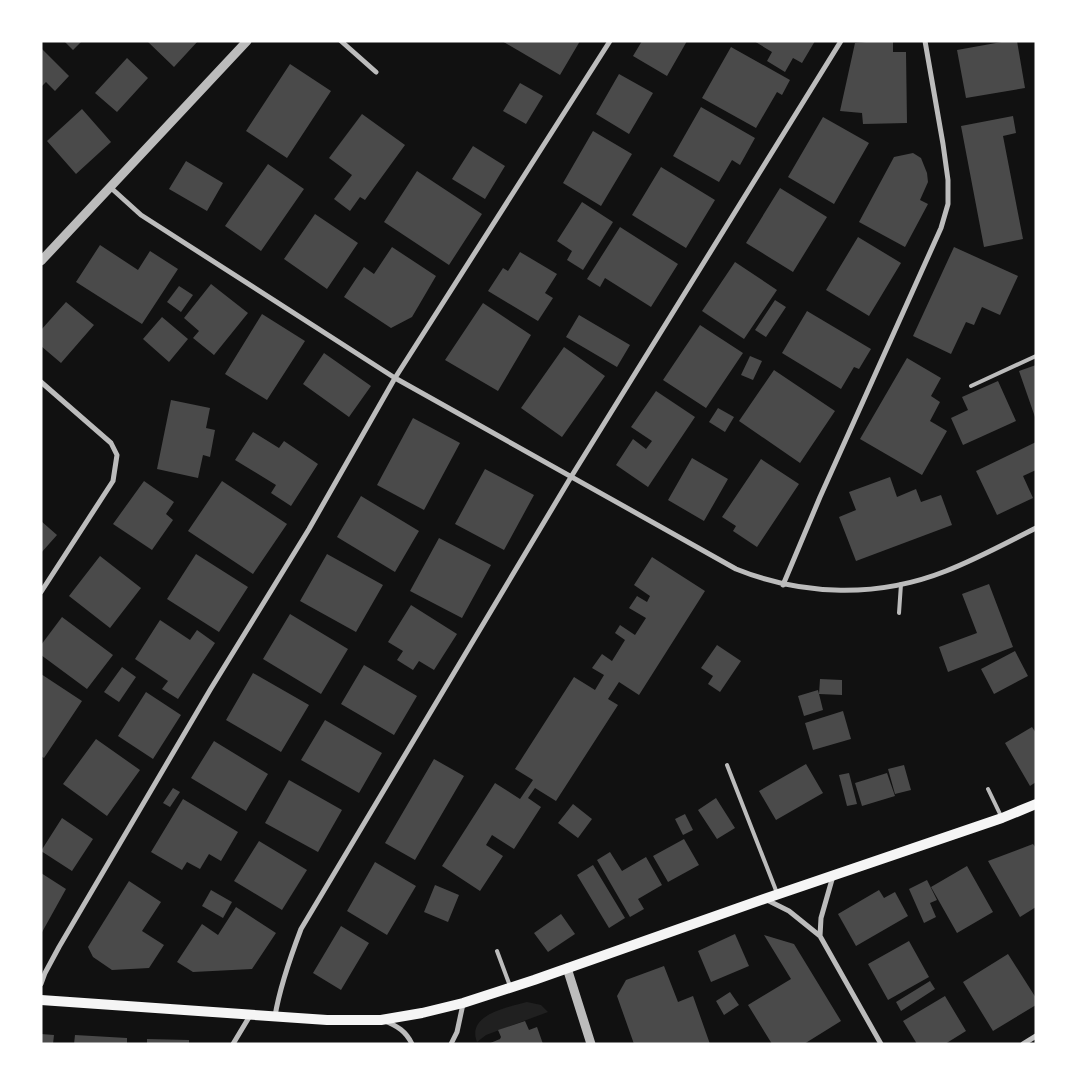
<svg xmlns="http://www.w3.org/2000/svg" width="1077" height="1085" viewBox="0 0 1077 1085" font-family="'Alegreya Sans',sans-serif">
<rect width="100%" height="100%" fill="#111"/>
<path fill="#202020" d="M527 1002 541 1005 548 1012 486 1035 477 1042C466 1014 509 1007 527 1002Z"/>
<path fill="#4a4a4a" d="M64 41H82L73 50Z
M147 41H198L174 67Z
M502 41H580L560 75Z
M642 41H687L667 76 633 56Z
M754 41H815L802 63 793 58 785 72 767 61 772 52Z
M877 41H893V52H906L907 123 863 124 862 113 840 111 855 43Z
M1007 41H1017L1025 88 966 98 957 50Z
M731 47 790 80 782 95 777 92 756 128 702 98Z
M41 48 69 76 55 91 46 82 41 87Z
M127 58 148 78 117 112 95 93Z
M290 64 331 91 287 158 246 131Z
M619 74 653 93 629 134 596 114Z
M520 83 543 96 526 124 503 111Z
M701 107 755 138 740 165 732 160 719 182 673 156Z
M82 109 111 142 76 174 47 141Z
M362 114 405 145 365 200 360 197 350 211 334 199 352 175 329 158Z
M1013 116 1016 133 1003 136 1023 239 984 247 961 126Z
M823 117 869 143 834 204 788 177Z
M593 131 632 154 601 206 563 183Z
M473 146 505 166 485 199 452 179Z
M913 153 921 158 927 173 928 182 920 200 928 204 905 247 859 222 894 157Z
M186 161 223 183 207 211 169 189Z
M268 164 304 189 261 251 225 226Z
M661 167 715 200 686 248 632 215Z
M417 171 482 214 449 265 384 222Z
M780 188 827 217 793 272 746 243Z
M582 202 613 222 583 270 567 260 572 251 557 241Z
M315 214 358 243 327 289 284 259Z
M620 227 678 264 651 307 605 278 600 287 587 279Z
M858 237 901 263 869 316 826 290Z
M100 245 138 270 150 251 178 269 142 324 76 282Z
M392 247 436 276 412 317 391 328 344 297 364 267 374 274Z
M954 247 1018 276 1000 315 982 307 974 325 966 322 951 354 913 336Z
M520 252 557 274 545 293 553 298 538 321 488 291 503 268 508 271Z
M735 262 777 290 744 339 702 311Z
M211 284 248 313 214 355 193 338 199 331 184 318Z
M179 286 193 295 181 312 167 302Z
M775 300 786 307 766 337 755 330Z
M66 302 94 325 61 363 41 346V330Z
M483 303 531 335 498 391 445 360Z
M807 311 871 349 859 369 854 367 841 389 782 353Z
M262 314 305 341 267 400 225 374Z
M579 315 630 345 617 367 566 337Z
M162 317 188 339 169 362 143 339Z
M700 325 743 353 706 408 663 380Z
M564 347 605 376 562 437 521 408Z
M324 353 371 386 349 417 303 384Z
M750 356 762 361 753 380 741 375Z
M907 358 941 378 931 396 940 402 930 421 947 431 922 475 860 439Z
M1036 365V417H1035L1019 371Z
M774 370 835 411 800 463 739 421Z
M998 381 1016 421 963 445 951 418 968 410 962 397Z
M656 391 695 417 648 487 616 465 633 439 646 449 652 441 631 427Z
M171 400 210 408 206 428 215 430 210 457 203 455 198 478 157 469Z
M718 408 734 417 725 432 709 422Z
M413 418 460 443 424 510 377 485Z
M253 432 279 448 284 441 318 464 291 506 271 493 276 485 235 460Z
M1036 442V470L1023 476 1033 498 997 515 976 471Z
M692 458 728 479 704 521 668 500Z
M761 459 799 484 757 547 733 531 736 526 722 517Z
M485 469 534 495 504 550 455 524Z
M890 477 897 497 916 489 921 502 941 495 952 525 856 561 839 517 856 510 849 492Z
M144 481 174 502 166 514 173 520 152 550 113 524Z
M222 481 287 524 253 574 188 531Z
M361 496 419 531 395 572 337 537Z
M41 521 57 535 41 553Z
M439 538 491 565 462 618 410 591Z
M196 554 248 587 219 632 167 599Z
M327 554 383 585 356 632 300 601Z
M100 556 141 588 110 628 69 596Z
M652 557 705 591 639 695 619 682 608 699 618 705 556 801 535 788 528 798 541 807 514 849 492 835 486 845 503 856 480 891 442 866 495 783 520 799 533 780 515 769 574 677 595 690 604 675 592 668 602 654 612 661 625 640 615 633 620 625 635 635 646 618 629 608 637 596 647 602 650 596 634 585Z
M989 584 1013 647 948 672 939 647 977 633 962 594Z
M411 605 457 634 434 670 419 661 413 670 397 660 403 651 388 642Z
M290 614 348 649 321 694 263 659Z
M62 617 113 655 87 689 41 655V645Z
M160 620 190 640 197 630 215 643 178 699 162 689 168 681 135 659Z
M717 645 741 661 720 692 708 684 713 676 701 668Z
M1015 651 1028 676 994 694 981 669Z
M364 665 417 696 394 735 341 704Z
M122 667 136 677 119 702 104 692Z
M253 673 309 705 281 752 226 720Z
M41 674 82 701 44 758 41 756Z
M820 679 842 680V695L819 694Z
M818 690 823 710 804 716 798 696Z
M146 692 181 715 153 759 118 736Z
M843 711 851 739 813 750 805 723Z
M325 720 382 753 359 793 301 760Z
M1032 727 1036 733V782L1030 786 1005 743Z
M96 739 140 770 107 816 63 784Z
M214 741 268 774 246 811 191 778Z
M434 759 464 776 415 860 385 843Z
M806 764 823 793 776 820 759 791Z
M904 765 911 790 895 794 888 769Z
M849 773 857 804 847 806 839 775Z
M887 773 895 796 862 806 855 783Z
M289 780 342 810 318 852 265 823Z
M173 788 180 792 170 807 163 803Z
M716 798 735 828 717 839 698 810Z
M183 799 238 832 221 861 209 854 200 869 187 862 182 870 151 852Z
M573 804 592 819 578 838 558 823Z
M685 814 693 830 683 835 675 819Z
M62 818 93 839 72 871 41 851Z
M684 839 699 865 668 882 653 856Z
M259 841 307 870 282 910 234 881Z
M1033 844 1036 848V907L1020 917 988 861Z
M610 852 622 871 646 857 662 885 638 899 644 909 630 917 597 860Z
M375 862 416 886 387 935 347 911Z
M593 865 625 918 609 928 577 875Z
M967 866 993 912 957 933 931 887Z
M41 873 66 889 41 934Z
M927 880 937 900 930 903 936 917 924 923 909 889Z
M129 881 161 902 142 931 164 945 149 968 112 970 93 957 88 947Z
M435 885 459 895 448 922 424 912Z
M211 890 232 902 223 918 202 906Z
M879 890 884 898 895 892 908 916 856 946 838 914Z
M236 907 276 933 252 969 193 972 177 962 202 924 218 935Z
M561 914 575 934 548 952 534 933Z
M341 926 369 943 341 990 313 973Z
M735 934 749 966 711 982 698 951Z
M764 935 794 944 841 1021 804 1044H772L748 1005 791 979Z
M909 941 929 977 888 1000 868 964Z
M1008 954 1036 998V1005L993 1031 963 982Z
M664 966 678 1002 693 996 710 1044H634L617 996 626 980Z
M930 981 935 989 901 1011 896 1002Z
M730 992 739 1005 724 1015 716 1001Z
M945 996 966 1031 945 1044H917L903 1021Z
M525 1021 529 1030 537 1027 543 1044H488L500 1039 501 1037 498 1030Z
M41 1034 54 1035 53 1044H41Z
M75 1035 127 1038V1044H74Z
M147 1039 189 1040V1044H147Z"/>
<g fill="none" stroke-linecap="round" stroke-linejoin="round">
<path stroke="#bcbcbc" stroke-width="4" d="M971 386 1036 356
M899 613 901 584
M727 765 777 893
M988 789 1001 816
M497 951 510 986"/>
<path stroke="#bcbcbc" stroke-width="5" d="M341 41 376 72
M110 187 141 215 395 378 736 569C803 596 878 598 946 571 977 559 1006 543 1036 528
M41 382 111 443 117 455 113 481 41 592
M783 585 820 497 941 228 948 204V180L943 144 925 41
M767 900 789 911 820 936 881 1044
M820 936 821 918 833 876
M41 984 45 973 59 947 210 690 309 529 395 378 610 41
M275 1016C280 986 290 958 301 929L571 477 841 41
M385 1021C397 1026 406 1031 412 1044
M233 1044 251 1014
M451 1044 457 1032 463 1004
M1023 1044 1036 1036"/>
<path stroke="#bcbcbc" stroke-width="9" d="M41 261 247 41
M567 968 591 1044"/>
<path stroke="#f5f5f5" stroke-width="10" d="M41 1000 327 1020H381L422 1013 463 1003 534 980 764 899 1002 818 1036 804"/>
</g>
<rect width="1077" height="1085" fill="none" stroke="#ffffff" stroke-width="85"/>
</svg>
